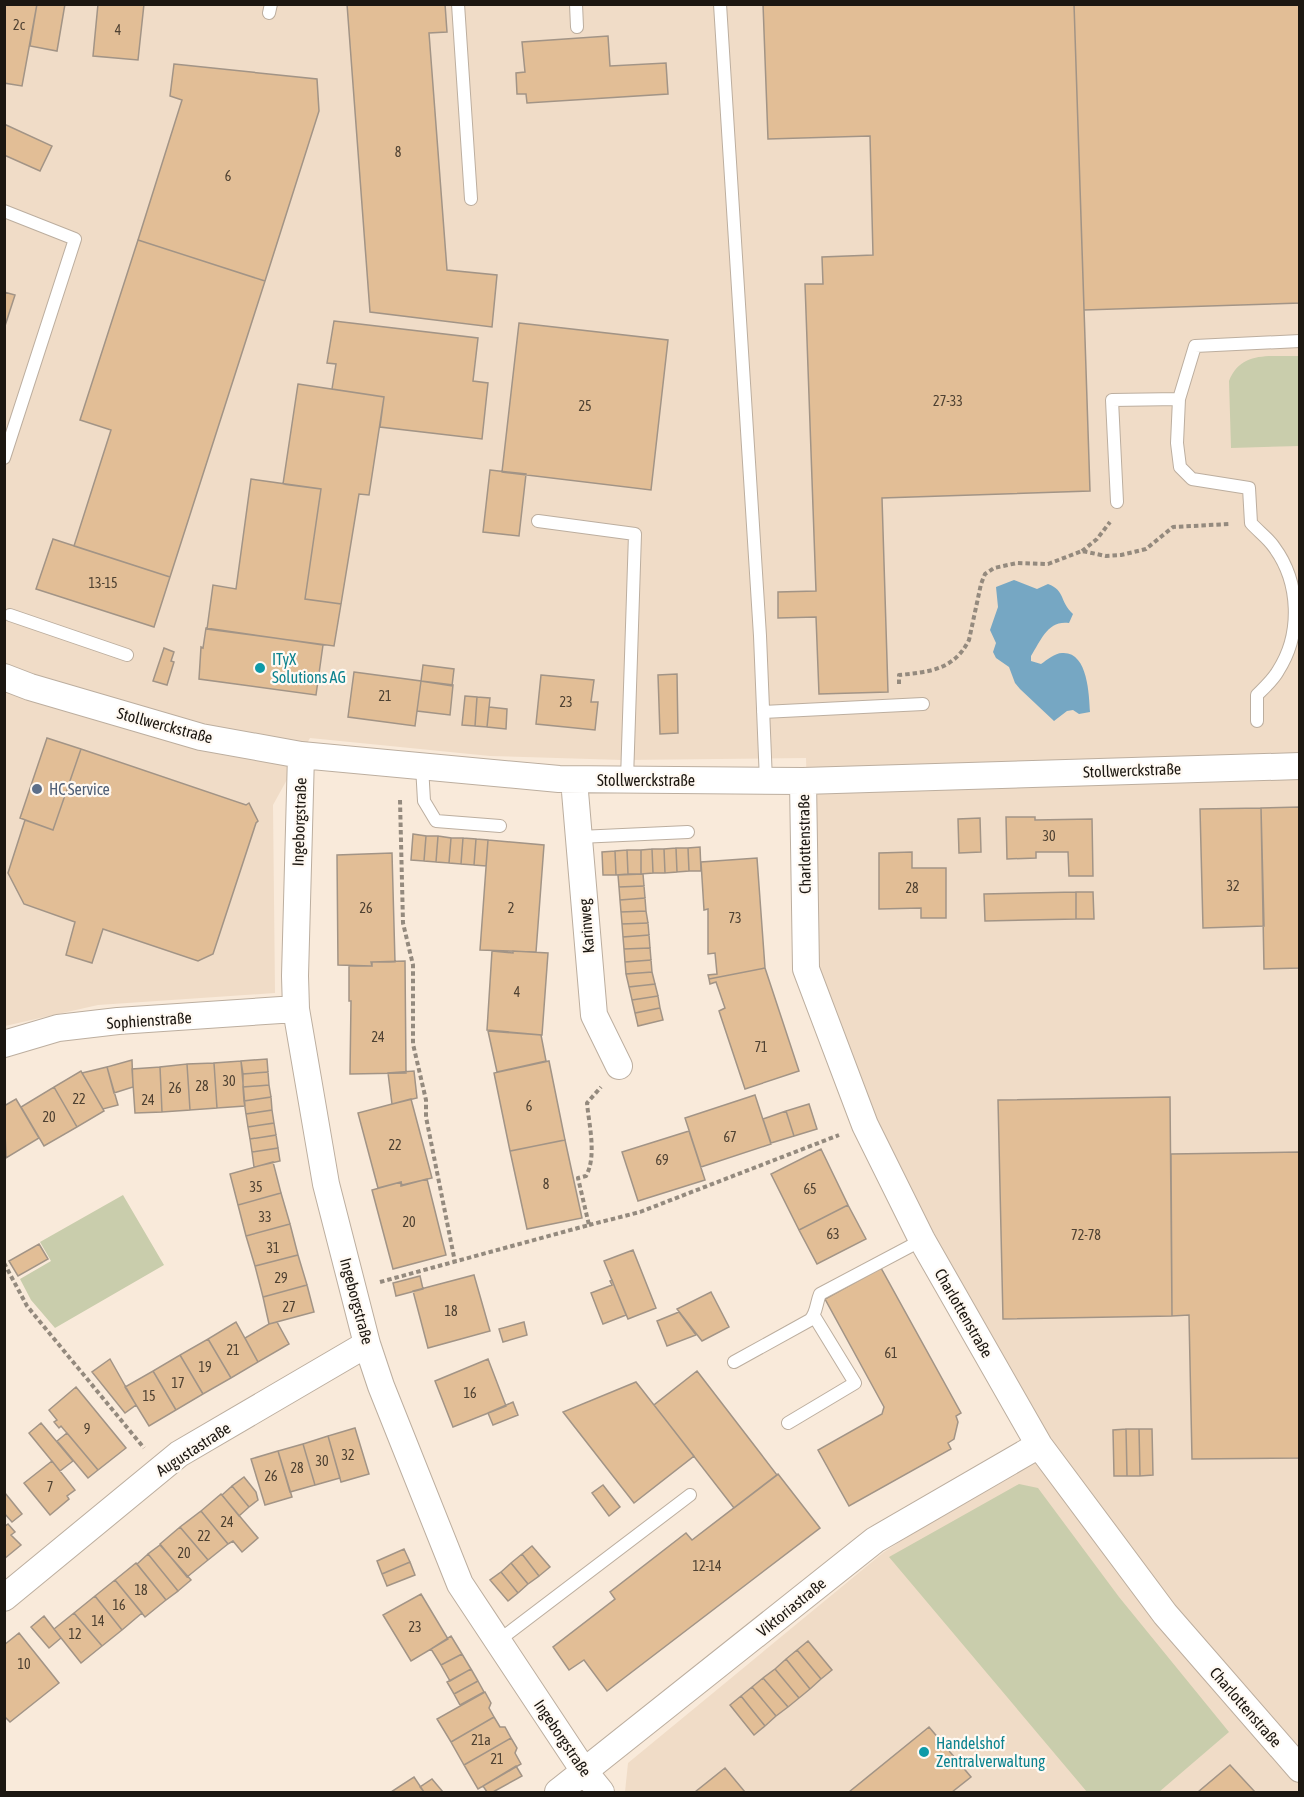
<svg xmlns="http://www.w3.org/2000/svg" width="1304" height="1797" viewBox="0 0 1304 1797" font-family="'Asap Condensed',sans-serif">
<rect width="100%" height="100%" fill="#f9eada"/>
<path fill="#f0dcc7" d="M5 5H1299V1792H625L628 1763 884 1552 1047 1446 903 1189 813 970 806 758 623 760 490 756 310 738 273 805 275 993 98 1005 5 1026Z"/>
<path fill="#c9cdac" d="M1299 356V446L1231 448 1229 381C1241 350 1271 357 1299 356Z
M123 1195 164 1265 55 1328 31 1300 20 1279 51 1261 40 1242Z
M1019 1484 1038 1488 1119 1597 1229 1732 1159 1792H1087L889 1557Z"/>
<path fill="#76a7c3" d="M1014 580 1037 589 1048 584C1066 591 1059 601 1073 614L1069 623C1048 620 1041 640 1031 656V661L1041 664C1047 660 1055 653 1062 653 1088 651 1089 695 1090 712L1079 714 1073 710 1067 711 1054 721 1020 689 1015 683 1009 667 996 658 993 652 996 643 990 630 998 607 996 587Z"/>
<path fill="#e2be96" stroke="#a29486" stroke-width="1.5" d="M4 4H37L22 86 4 83Z
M37 4H65L57 51 30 46Z
M98 4H144L138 60 93 56Z
M347 4H445L447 32 429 33 447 270 497 275 492 327 370 312Z
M763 4H1074L1090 491 882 498 888 692 819 694 816 617 778 618V592L816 591 805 284H823L822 257 873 255 870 136 768 139Z
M1074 4H1300V303L1084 310Z
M608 36 610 66 666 63 668 94 527 103 526 94H517L516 73 525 72 522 42Z
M174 64 317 79 319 111 265 281 138 240 182 100 170 96Z
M4 124 52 146 40 171 4 155Z
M138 240 265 281 170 577 74 546 111 430 80 420Z
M4 292 15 295 4 329Z
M334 321 478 338 473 381 488 383 482 439 380 427 384 397 332 389 336 364 327 363Z
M519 323 668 340 651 490 502 472Z
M298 384 384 397 369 495 359 494 341 604 305 599 321 489 283 484Z
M490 470 526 474 519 536 483 532Z
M251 479 321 489 305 599 341 604 334 646 207 629 213 585 236 589Z
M53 539 170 577 154 627 36 589Z
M206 628 323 645 316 695 199 679 201 647 203 648Z
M164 648 174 652 171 661 174 662 167 685 153 681Z
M423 665 454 669 452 686 421 681Z
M354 672 421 681 415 726 348 717Z
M677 674 678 733 660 734 658 675Z
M541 675 594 680 591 702H598L595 730 536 724Z
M421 681 453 685 450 715 417 711Z
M465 696 477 697 475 726 462 725Z
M477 697 490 698 487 727 475 726Z
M489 707 507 709 506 729 487 727Z
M47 738 81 749 53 830 20 818Z
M81 749 246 805 249 803 258 821 256 823 213 954 198 961 103 929 92 963 66 955 75 922 24 904 8 873 25 820 53 830Z
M1300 807V968L1264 969 1261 808Z
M1261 808 1264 926 1203 928 1200 809Z
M1006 817H1035V820L1092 819 1093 876H1069L1068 852H1036V858L1007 859Z
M980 818 981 852 959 853 958 819Z
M413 834 426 836 424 861 411 860Z
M426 836H438L436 862 424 861Z
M438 836 451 838 449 863 436 862Z
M451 838H463L461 864 449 863Z
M463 838 476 839 474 865 461 864Z
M476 839 488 840 486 866 474 865Z
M488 840 544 845 536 952 480 950Z
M700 847 701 871H689L688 848Z
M676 848 677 872 665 873 664 849Z
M676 848H688L689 871 677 872Z
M652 849 653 873 641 874V850Z
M652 849H664L665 873H653Z
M627 850 628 874 616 875 615 851Z
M627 850H641V874H628Z
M615 851 616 875H603L602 852Z
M912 852V868H946V918H921V908L879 909V853Z
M392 853 395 962H371L372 966 338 965 337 855Z
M757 858 765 968 709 979 708 975 717 974 715 953 708 954V909L704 910 701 862Z
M643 874 644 886 619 887 618 875Z
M644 886 645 898 620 900 619 887Z
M1076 892V919L985 921 984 894Z
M1076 892H1093L1094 919H1076Z
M645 898 646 911 621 912 620 900Z
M646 911 648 923 622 924 621 912Z
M648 923 649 935 623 937 622 924Z
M649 935 650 948 624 949 623 937Z
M650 948 651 960 625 962 624 949Z
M492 951 513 953V951L548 953 542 1035 487 1030Z
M651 960 652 972 626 974 625 962Z
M405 961 406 1073 350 1074 351 1001H349V966H372V962Z
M765 968 799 1071 745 1089 719 1011 725 1008 716 982 710 984 709 979Z
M652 972 655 984 629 987 626 974Z
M655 984 658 996 632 1000 629 987Z
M658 996 660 1008 635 1013 632 1000Z
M660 1008 663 1020 638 1026 635 1013Z
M488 1031 541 1035 546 1061 497 1072Z
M267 1059 268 1072 243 1074 241 1061Z
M132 1060 133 1087 114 1093 107 1067Z
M241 1061 245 1106 217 1108 214 1063Z
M549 1061 565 1140 510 1151 494 1073Z
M214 1063 217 1108 190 1110 187 1064Z
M187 1064 190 1110 162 1112 160 1067Z
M107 1067 118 1105 103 1109 82 1073Z
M160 1067 162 1112 135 1113 132 1069Z
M81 1071 104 1111 77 1127 54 1087Z
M414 1071 417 1098 392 1104 388 1073Z
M268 1072 269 1085 243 1087V1074Z
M269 1085 271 1097 244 1101 243 1087Z
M54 1087 77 1127 44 1146 21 1107Z
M755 1095 771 1144 701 1167 685 1118Z
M271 1097 272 1110 246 1114 244 1101Z
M1170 1097 1172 1316 1003 1319 998 1100Z
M16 1099 39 1138 6 1158 4 1106Z
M411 1099 432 1178 402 1185 401 1182 378 1188 358 1113Z
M809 1104 817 1129 794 1136 786 1111Z
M272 1110 274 1123 248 1127 246 1114Z
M786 1111 794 1136 771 1143 763 1119Z
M274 1123 276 1135 250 1139 248 1127Z
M689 1131 705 1180 638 1201 622 1152Z
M276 1135 278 1148 252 1152 250 1139Z
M565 1140 582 1218 527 1229 510 1151Z
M278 1148 280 1161 254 1167 252 1152Z
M821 1149 848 1205 799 1230 771 1174Z
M1300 1152V1458L1192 1459 1189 1315 1172 1316 1171 1154Z
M273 1162 281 1193 238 1205 230 1174Z
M427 1179 446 1255 393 1269 372 1190 401 1182V1186Z
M281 1193 290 1224 246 1236 238 1205Z
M848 1205 866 1239 817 1264 799 1230Z
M290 1224 298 1255 255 1266 246 1236Z
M39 1244 48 1259 18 1276 9 1261Z
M633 1250 656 1308 628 1319 604 1261Z
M298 1255 307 1285 263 1297 255 1266Z
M881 1268 961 1413 956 1416 958 1422 954 1439 948 1443 951 1449 849 1506 818 1450 882 1414 884 1407 825 1299Z
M474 1275 490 1331 428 1348 413 1291Z
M420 1276 423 1289 396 1296 393 1283Z
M612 1280 626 1315 603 1324 591 1293 612 1285 610 1281Z
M307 1285 314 1312 269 1324 263 1297Z
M711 1292 729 1327 702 1341 677 1309Z
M679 1312 696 1335 667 1346 657 1321Z
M236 1322 258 1362 231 1378 208 1339Z
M277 1322 289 1344 258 1362 245 1338 269 1324Z
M524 1322 527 1335 503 1342 499 1329Z
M208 1339 231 1378 203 1394 180 1355Z
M180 1355 203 1394 176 1410 153 1371Z
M110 1359 136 1405 125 1413 92 1372Z
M488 1359 506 1406 453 1427 435 1381Z
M153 1371 176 1410 149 1426 125 1387Z
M697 1371 777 1475 734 1508 654 1405Z
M636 1382 694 1456 634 1503 563 1412Z
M76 1387 126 1448 98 1470 61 1426 59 1428 54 1422 57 1420 49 1410Z
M513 1402 518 1415 493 1425 488 1413Z
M41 1423 73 1461 60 1471 29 1433Z
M355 1428 369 1474 341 1482 328 1436Z
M1126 1429H1139L1140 1476H1127Z
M1126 1429 1127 1476H1114L1113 1430Z
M1139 1429H1152L1153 1475 1140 1476Z
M67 1433 98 1470 88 1478 57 1441Z
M328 1436 340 1478 315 1485 303 1444Z
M303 1444 315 1485 290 1492 278 1451Z
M278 1451 292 1497 265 1505 251 1459Z
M52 1461 75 1490 67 1496 69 1499 50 1515 24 1483Z
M778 1474 820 1528 607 1691 584 1660 569 1670 553 1647 615 1599 610 1592 686 1533 692 1540Z
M244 1477 256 1492 258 1500 249 1507 232 1486Z
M603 1485 620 1507 609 1516 592 1493Z
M232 1486 249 1507 239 1516 222 1495Z
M5 1493 22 1514 12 1522 4 1513Z
M221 1494 258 1538 242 1552 233 1541 228 1544 201 1511Z
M201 1511 228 1544 208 1560 180 1527Z
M8 1524 15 1532 11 1535 21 1545 4 1559V1527Z
M180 1527 208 1560 187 1577 160 1544Z
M160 1545 191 1580 178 1591 148 1554Z
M532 1546 550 1567 539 1576 522 1554Z
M404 1549 410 1562 382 1574 377 1561Z
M148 1554 178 1591 166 1600 137 1564Z
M522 1554 539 1576 528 1584 511 1563Z
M410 1562 415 1575 387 1586 382 1574Z
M136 1563 166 1600 145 1617 115 1580Z
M511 1563 528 1584 518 1593 501 1572Z
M501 1572 518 1593 508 1601 490 1580Z
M115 1580 142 1613 122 1630 95 1596Z
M421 1594 448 1639 411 1661 383 1615Z
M95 1596 122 1630 102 1646 74 1613Z
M74 1613 102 1646 81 1663 54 1629Z
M44 1616 61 1638 49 1648 31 1627Z
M19 1633 59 1683 10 1722 4 1716V1645Z
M451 1636 462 1654 441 1665 431 1649Z
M808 1641 832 1670 821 1679 797 1650Z
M797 1650 821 1679 810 1689 786 1659Z
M462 1654 471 1669 450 1681 441 1665Z
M786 1659 810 1689 799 1698 775 1669Z
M471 1669 478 1681 454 1694 447 1682Z
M775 1669 799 1698 788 1707 763 1678Z
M763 1678 788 1707 776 1716 752 1687Z
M478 1681 484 1692 460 1705 454 1694Z
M752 1687 776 1716 765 1726 741 1696Z
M485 1692 491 1703 489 1708 494 1717 451 1742 437 1719Z
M741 1696 765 1726 754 1735 730 1705Z
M494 1717 500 1727H505L511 1738 464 1765 451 1742Z
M929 1727 971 1777 952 1792H849Z
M511 1738 517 1748 515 1753 521 1764 478 1789 464 1765Z
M1230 1765 1255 1792H1198Z
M516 1766 522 1776 493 1792H487L483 1786Z
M725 1768 745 1792H695Z
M414 1777 424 1792H391Z
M432 1779 443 1792H424L420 1787Z"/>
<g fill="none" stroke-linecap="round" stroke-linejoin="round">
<defs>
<path id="service" d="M458 4 471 199
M576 4 577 27
M720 4 760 636 766 781
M269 13 271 4
M4 211 75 239 4 458
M1117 502 1112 400 1179 399
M538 521 635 534 627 779
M10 615 127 655
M763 712 923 704
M1257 721V695C1264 688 1273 680 1278 671 1302 634 1300 582 1274 547 1268 538 1258 531 1251 523L1249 488 1192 479 1180 467 1177 443 1179 399 1195 346 1300 341
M422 766 424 801 436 821 500 826
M579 837 688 832
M734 1362 810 1320C817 1313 816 1303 820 1294L922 1240
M788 1423 855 1383 814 1316
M498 1641 690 1495"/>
<path id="minor" d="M4 677 30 687 201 737 301 755 559 779 803 781 1300 766
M301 755 295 976 296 1009 326 1184 367 1344 381 1386 460 1584 584 1771 601 1792
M574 780 594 1015 619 1066
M803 781 806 969 865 1125 922 1240 1039 1445 1165 1614 1300 1769
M4 1044 58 1028 118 1021 296 1009
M4 1598 179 1454 367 1344
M558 1792 875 1540 1039 1445"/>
</defs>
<use href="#service" stroke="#bcae9f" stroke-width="14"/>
<use href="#minor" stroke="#bcae9f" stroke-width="28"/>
<path stroke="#948a7e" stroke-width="4" stroke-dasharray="4.5 3" stroke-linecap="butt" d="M1082 551 1097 539 1110 522
M899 684V675C929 672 954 670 969 640L981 584 985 574 994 568 1017 563 1048 564 1082 551 1106 556 1121 555 1146 549 1173 527 1229 524
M400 800 403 923 413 965V1044L426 1100V1117L455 1262
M589 1225 640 1212 839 1135
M4 1263 27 1306 144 1448
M380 1282 589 1225 578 1178 586 1176C597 1156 589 1125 587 1103L601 1087"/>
<use href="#service" stroke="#fff" stroke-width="12"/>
<use href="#minor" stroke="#fff" stroke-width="26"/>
</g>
<g fill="#0f9aa8" stroke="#fff9f2" stroke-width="2">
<circle cx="260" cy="668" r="6"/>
<circle cx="924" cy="1752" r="6"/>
</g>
<circle fill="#5c6f8a" stroke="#fff9f2" stroke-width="2" cx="37" cy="789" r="6"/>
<g text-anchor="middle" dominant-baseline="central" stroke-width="4.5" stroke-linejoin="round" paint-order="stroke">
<g font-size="14" fill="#4e4132">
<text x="19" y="25">2c</text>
<text x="118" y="30">4</text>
<text x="398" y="152">8</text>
<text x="228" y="176">6</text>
<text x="948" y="401">27-33</text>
<text x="585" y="406">25</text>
<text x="103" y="583">13-15</text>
<text x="385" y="696">21</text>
<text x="566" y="702">23</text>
<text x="1049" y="836">30</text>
<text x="1233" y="886">32</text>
<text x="912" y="888">28</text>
<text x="366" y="908">26</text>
<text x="511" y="908">2</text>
<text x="735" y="918">73</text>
<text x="517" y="992">4</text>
<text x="378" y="1037">24</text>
<text x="761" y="1047">71</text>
<text x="229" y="1081">30</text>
<text x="202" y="1086">28</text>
<text x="175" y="1088">26</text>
<text x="79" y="1099">22</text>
<text x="148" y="1100">24</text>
<text x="529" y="1106">6</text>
<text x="49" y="1117">20</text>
<text x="730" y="1137">67</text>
<text x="395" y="1145">22</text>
<text x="662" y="1160">69</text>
<text x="546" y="1184">8</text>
<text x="256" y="1187">35</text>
<text x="810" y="1189">65</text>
<text x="265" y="1217">33</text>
<text x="409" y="1222">20</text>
<text x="833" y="1234">63</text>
<text x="1086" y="1235">72-78</text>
<text x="273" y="1248">31</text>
<text x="281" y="1278">29</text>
<text x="289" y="1307">27</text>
<text x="451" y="1311">18</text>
<text x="233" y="1350">21</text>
<text x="891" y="1353">61</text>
<text x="205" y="1367">19</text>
<text x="178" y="1383">17</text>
<text x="470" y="1393">16</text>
<text x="149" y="1396">15</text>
<text x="87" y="1429">9</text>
<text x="348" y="1455">32</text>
<text x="322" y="1461">30</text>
<text x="297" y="1468">28</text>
<text x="271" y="1476">26</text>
<text x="50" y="1487">7</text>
<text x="227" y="1522">24</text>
<text x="204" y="1536">22</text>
<text x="184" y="1553">20</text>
<text x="707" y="1566">12-14</text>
<text x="141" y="1590">18</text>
<text x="119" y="1605">16</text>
<text x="98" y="1621">14</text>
<text x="415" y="1627">23</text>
<text x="75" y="1634">12</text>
<text x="24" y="1664">10</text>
<text x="481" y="1740">21a</text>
<text x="497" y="1759">21</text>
</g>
<g font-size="16" fill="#0d838f" stroke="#fff9f2" text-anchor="start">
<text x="272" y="659">ITyX<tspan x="272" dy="18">Solutions AG</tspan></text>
<text x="936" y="1743">Handelshof<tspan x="936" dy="18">Zentralverwaltung</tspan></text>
</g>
<g font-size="16" fill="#1c1711" stroke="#fff9f2">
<text transform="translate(165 725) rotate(15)">Stollwerckstraße</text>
<text transform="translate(1132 770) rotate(-2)">Stollwerckstraße</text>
<text x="646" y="780">Stollwerckstraße</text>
<text transform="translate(299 822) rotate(-88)">Ingeborgstraße</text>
<text transform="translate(804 844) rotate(-91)">Charlottenstraße</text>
<text transform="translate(586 926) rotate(-95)">Karinweg</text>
<text transform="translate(149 1020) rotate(-4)">Sophienstraße</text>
<text transform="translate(357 1301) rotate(75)">Ingeborgstraße</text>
<text transform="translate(964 1313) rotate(60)">Charlottenstraße</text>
<text transform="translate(193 1449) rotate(-33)">Augustastraße</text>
<text transform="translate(791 1607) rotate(-39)">Viktoriastraße</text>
<text transform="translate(1246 1707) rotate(49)">Charlottenstraße</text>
<text transform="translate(563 1738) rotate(56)">Ingeborgstraße</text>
</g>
<g font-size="16" fill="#4e5e75" stroke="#fff9f2" text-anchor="start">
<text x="49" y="789">HC Service</text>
</g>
</g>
<rect width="1304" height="1797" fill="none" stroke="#1c1711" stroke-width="12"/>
</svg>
